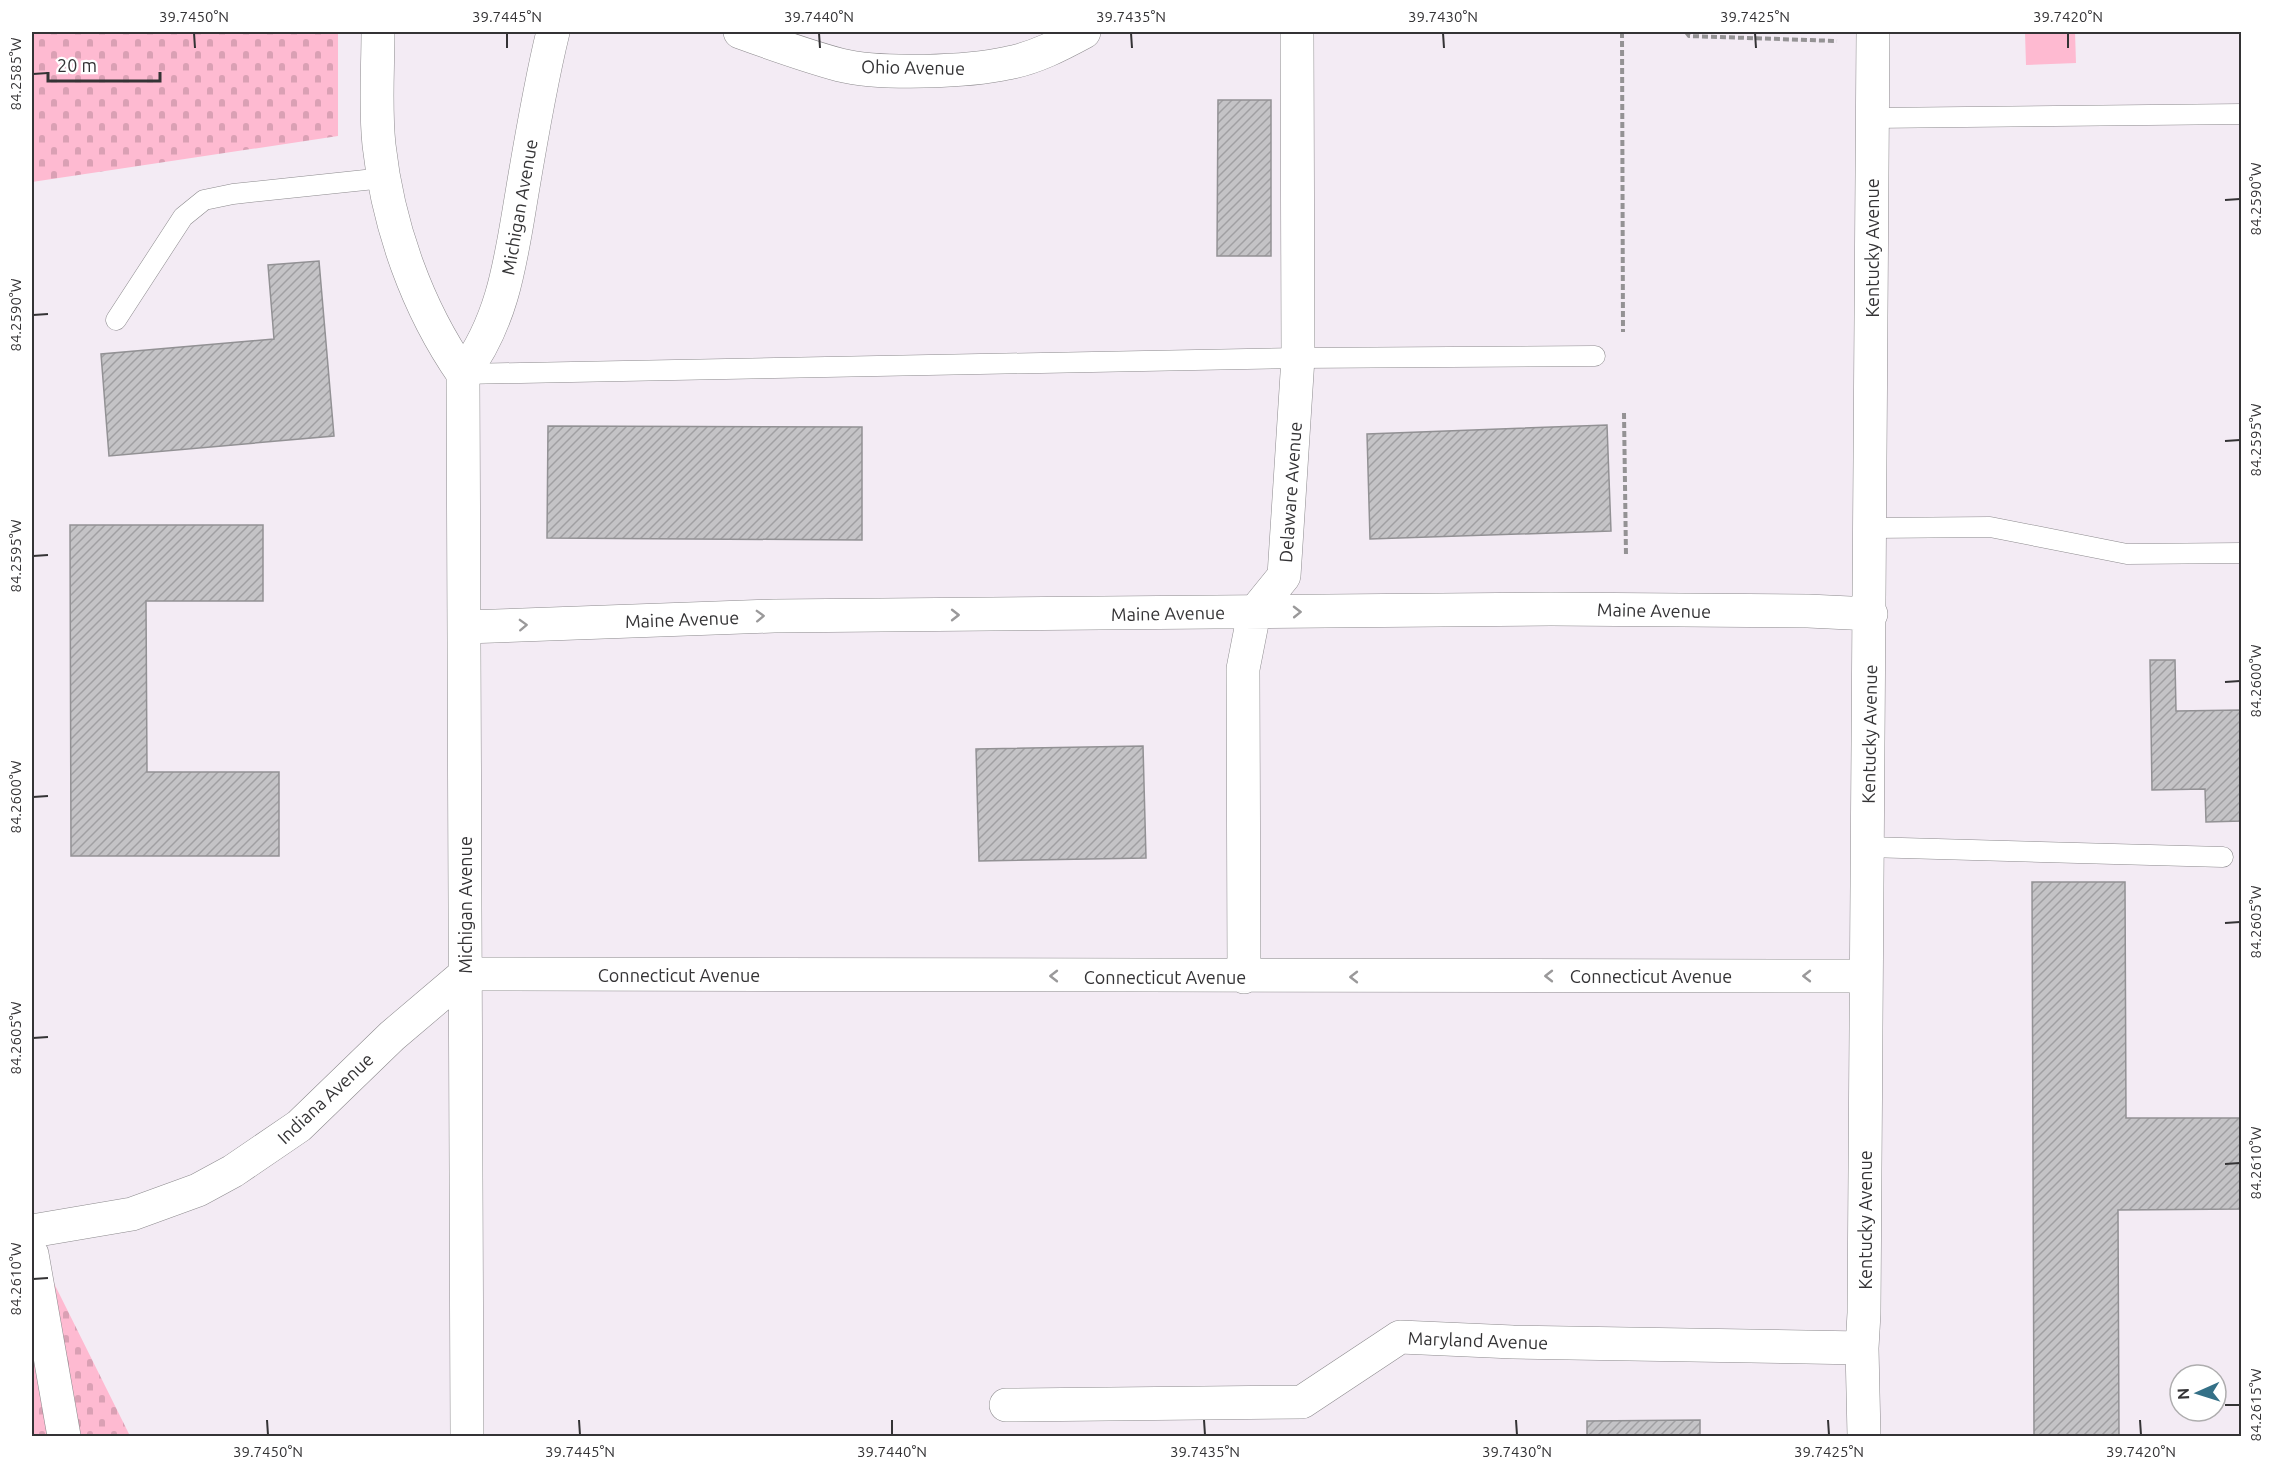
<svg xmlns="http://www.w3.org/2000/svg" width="2273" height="1468" viewBox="0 0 2273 1468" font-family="Ubuntu,sans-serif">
<defs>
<pattern id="cemetery-stones" width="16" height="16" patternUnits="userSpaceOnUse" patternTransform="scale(1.5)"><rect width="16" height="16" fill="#febad1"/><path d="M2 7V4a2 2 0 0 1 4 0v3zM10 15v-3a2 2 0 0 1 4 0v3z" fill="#daa0b4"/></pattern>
<pattern id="building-hatch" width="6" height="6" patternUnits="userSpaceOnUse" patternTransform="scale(1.5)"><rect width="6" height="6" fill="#c4c3c6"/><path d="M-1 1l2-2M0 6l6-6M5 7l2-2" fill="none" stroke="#a09fa2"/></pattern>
</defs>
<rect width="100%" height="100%" fill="#fcf9fc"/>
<path fill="#f3ebf4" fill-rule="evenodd" d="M32 32H2241V1436H32ZM2180 1375H2216V1411H2180Z"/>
<path fill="url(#cemetery-stones)" d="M32 32H338V136L32 182Z
M32 1239 130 1436H32Z"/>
<path fill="#febad1" d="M2025 32H2075L2076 63 2026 65Z"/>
<path fill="url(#building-hatch)" stroke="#929194" stroke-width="1.5" d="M1218 100H1271V256H1217Z
M319 261 334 436 109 456 101 354 274 339 268 265Z
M1607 425 1611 531 1370 539 1367 434Z
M548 426 862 427V540L547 538Z
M70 525H263V601H146L147 772H279V856H71Z
M2150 660H2175L2176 711 2242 710V821L2206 822 2205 789 2152 790Z
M1143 746 1146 858 979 861 976 749Z
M2032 882H2125L2126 1118H2242V1209L2118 1210 2119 1436H2034Z
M1700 1420V1436H1587V1421Z"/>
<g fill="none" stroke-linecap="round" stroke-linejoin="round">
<defs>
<path id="lane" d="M1873 118 2242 114
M116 320 183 217 204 200 233 194 384 178
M463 374 1298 358 1595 356
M1871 528 1990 527 2127 554 2242 553
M1867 847 2223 857"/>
<path id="street" d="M378 32C378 69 375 108 379 145 388 226 417 308 463 374
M740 32C773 44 807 56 840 65 880 75 968 72 1008 63 1035 58 1060 45 1084 32
M465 627 774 616 1551 609 1808 611 1871 614
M1244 977 1243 669 1254 613 1284 576 1298 358 1297 32
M32 1231 132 1214 198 1190 233 1171 299 1126 392 1036 465 974 1865 976
M32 1254 64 1436
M1006 1405 1302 1402 1400 1337 1513 1342 1862 1348
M467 1436 463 374C504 320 511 258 522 193 531 139 540 85 553 32
M1864 1436 1862 1348 1864 1313 1873 32"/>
</defs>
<use href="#lane" stroke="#8c8a8d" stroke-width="21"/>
<use href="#street" stroke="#8c8a8d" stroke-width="34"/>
<path stroke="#949294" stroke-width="4" stroke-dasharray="6 3" stroke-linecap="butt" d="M1622 32 1623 332
M1686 32 1689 36 1837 41
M1624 413 1626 556"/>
<use href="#lane" stroke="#fff" stroke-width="20"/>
<use href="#street" stroke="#fff" stroke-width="33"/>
</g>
<defs><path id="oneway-chevron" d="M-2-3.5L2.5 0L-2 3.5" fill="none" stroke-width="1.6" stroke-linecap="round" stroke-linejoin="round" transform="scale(1.5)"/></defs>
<g stroke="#9a999a">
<use href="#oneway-chevron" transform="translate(1297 612) rotate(-1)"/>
<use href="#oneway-chevron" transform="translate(955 615)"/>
<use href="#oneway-chevron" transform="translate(760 616) rotate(-2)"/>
<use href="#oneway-chevron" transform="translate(523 625) rotate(-2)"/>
<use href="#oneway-chevron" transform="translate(1054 976) rotate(-180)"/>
<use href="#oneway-chevron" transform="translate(1549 976) rotate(180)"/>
<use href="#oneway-chevron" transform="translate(1807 976) rotate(-180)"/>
<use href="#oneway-chevron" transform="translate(1354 977) rotate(180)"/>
</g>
<path fill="none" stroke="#343335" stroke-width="2" d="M194 33 195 48M507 33V48M819 33 820 48M1131 33 1132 48M1443 33 1444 48M1755 33 1756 48M2068 33V48M33 74 48 73M2225 200 2240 199M33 315 48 314M2225 441 2240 440M33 556 48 555M2225 682 2240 681M33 797 48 796M2225 923 2240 922M33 1038 48 1037M2225 1164 2240 1163M33 1279 48 1278M2225 1405H2240M267 1420 268 1435M579 1420 580 1435M892 1420V1435M1204 1420 1205 1435M1516 1420 1517 1435M1828 1420 1829 1435M2140 1420 2141 1435"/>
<g text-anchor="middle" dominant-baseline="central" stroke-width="6" stroke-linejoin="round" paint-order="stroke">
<g font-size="18" fill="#343335" stroke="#fff">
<text transform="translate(913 67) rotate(1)">Ohio Avenue</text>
<text transform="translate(519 207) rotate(-80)">Michigan Avenue</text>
<text transform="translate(1872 248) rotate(-90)">Kentucky Avenue</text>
<text transform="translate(1290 492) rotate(-86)">Delaware Avenue</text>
<text transform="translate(1654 610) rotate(1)">Maine Avenue</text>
<text transform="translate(1168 613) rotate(-1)">Maine Avenue</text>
<text transform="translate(682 619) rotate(-2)">Maine Avenue</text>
<text transform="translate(1869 734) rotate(-89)">Kentucky Avenue</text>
<text transform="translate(465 905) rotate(-90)">Michigan Avenue</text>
<text x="679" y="975">Connecticut Avenue</text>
<text x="1651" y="976">Connecticut Avenue</text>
<text x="1165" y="977">Connecticut Avenue</text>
<text transform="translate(325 1098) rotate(-43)">Indiana Avenue</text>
<text transform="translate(1865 1220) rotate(-90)">Kentucky Avenue</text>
<text transform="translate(1478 1340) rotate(2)">Maryland Avenue</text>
</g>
</g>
<rect width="2273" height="1468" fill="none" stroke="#ffffff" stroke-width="66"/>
<g transform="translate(2198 1393) rotate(267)"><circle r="28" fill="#ffffff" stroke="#aeadae" stroke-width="1.5"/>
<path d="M0-4.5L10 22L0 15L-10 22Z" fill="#347087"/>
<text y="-9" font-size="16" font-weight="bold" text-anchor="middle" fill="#343335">N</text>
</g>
<path d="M48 72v9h112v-9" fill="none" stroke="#343335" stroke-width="3"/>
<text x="57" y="72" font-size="18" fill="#343335" stroke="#ffffff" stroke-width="4.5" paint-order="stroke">20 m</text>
<rect x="33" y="33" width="2207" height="1402" fill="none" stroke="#343335" stroke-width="2"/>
<g font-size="15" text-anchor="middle" fill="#343335">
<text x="194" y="22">39.7450°N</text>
<text x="507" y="22">39.7445°N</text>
<text x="819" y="22">39.7440°N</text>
<text x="1131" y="22">39.7435°N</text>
<text x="1443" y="22">39.7430°N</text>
<text x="1755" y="22">39.7425°N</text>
<text x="2068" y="22">39.7420°N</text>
<text transform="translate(16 74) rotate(-90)" y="5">84.2585°W</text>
<text transform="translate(2256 199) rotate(-90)" y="5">84.2590°W</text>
<text transform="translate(16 315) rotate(-90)" y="5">84.2590°W</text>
<text transform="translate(2256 440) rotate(-90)" y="5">84.2595°W</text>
<text transform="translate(16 556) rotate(-90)" y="5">84.2595°W</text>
<text transform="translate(2256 681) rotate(-90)" y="5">84.2600°W</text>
<text transform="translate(16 797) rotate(-90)" y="5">84.2600°W</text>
<text transform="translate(2256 922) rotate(-90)" y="5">84.2605°W</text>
<text transform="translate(16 1038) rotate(-90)" y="5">84.2605°W</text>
<text transform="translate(2256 1163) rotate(-90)" y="5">84.2610°W</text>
<text transform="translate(16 1279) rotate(-90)" y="5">84.2610°W</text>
<text transform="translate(2256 1405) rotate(-90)" y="5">84.2615°W</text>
<text x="268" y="1457">39.7450°N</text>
<text x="580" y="1457">39.7445°N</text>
<text x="892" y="1457">39.7440°N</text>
<text x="1205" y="1457">39.7435°N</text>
<text x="1517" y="1457">39.7430°N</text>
<text x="1829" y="1457">39.7425°N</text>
<text x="2141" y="1457">39.7420°N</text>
</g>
</svg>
